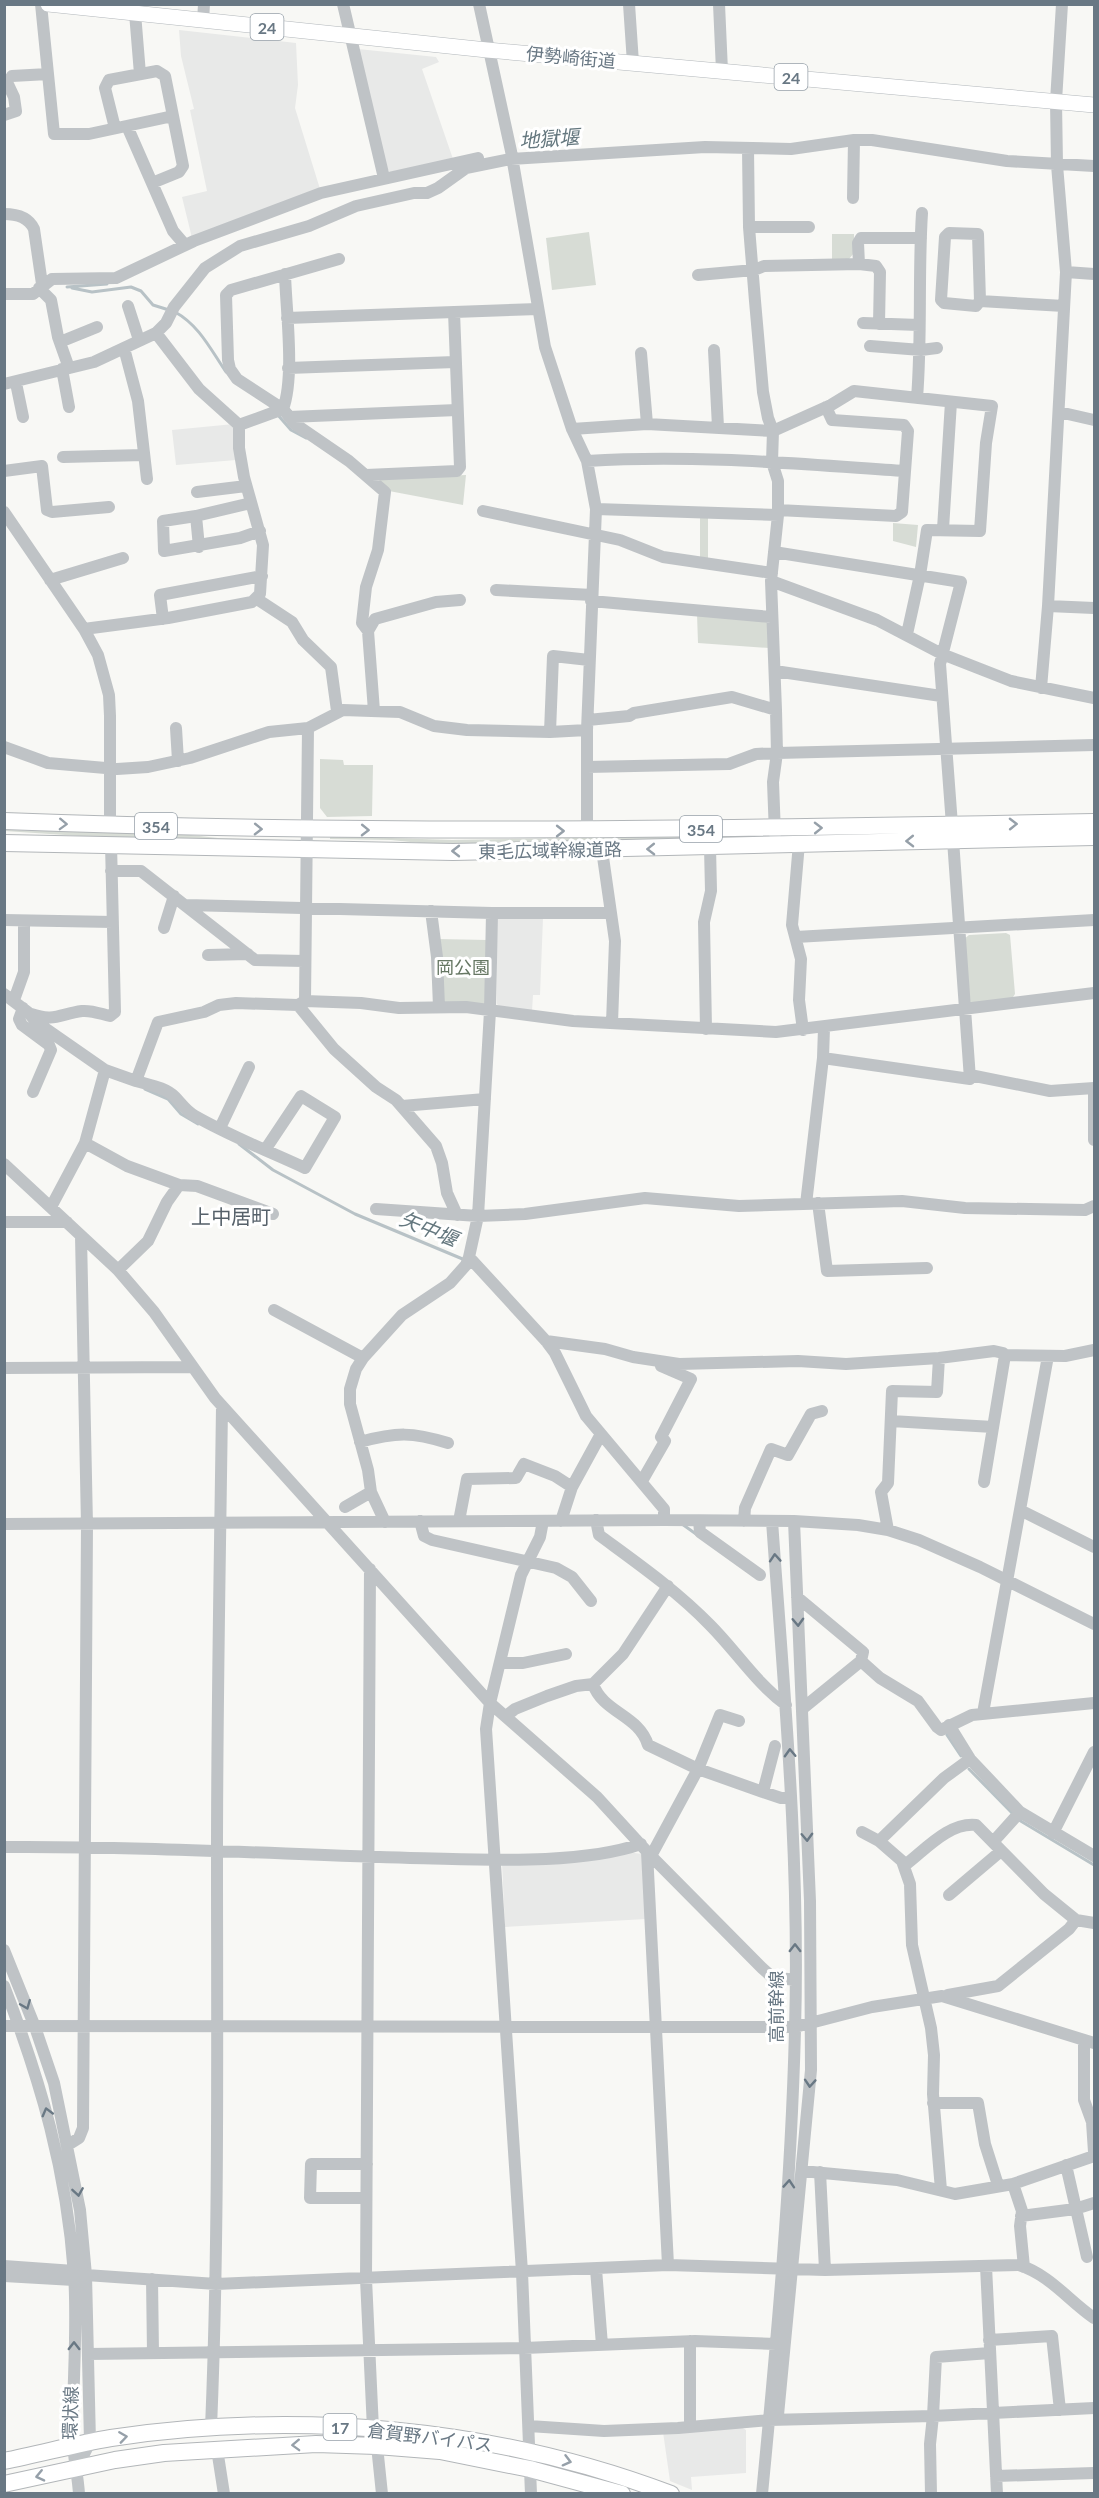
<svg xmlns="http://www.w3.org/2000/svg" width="1099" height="2498" viewBox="0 0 1099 2498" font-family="Lato,'Noto Sans JP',sans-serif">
<rect width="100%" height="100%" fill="#f8f8f5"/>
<path fill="#e8e9e8" d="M179 30 296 43 298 85 295 108 320 189 192 238 182 197 207 191 190 110 194 109 181 56Z
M358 49 436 57 439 62 422 69 453 159 390 172 387 169Z
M234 424 236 460 176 465 172 430Z
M500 917 543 918 540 995H533L532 1011 500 1008 497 1004V919Z
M627 1852 642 1854 646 1919 505 1927 502 1863Z
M741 2427 746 2430V2473L691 2477 692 2490 670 2481 663 2432Z"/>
<path fill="#d7dcd5" d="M589 232 596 285 552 290 546 238Z
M832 234H854V253L849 259H832Z
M466 475 463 505 389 491 378 479Z
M700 517H708V560H700Z
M893 523 918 525 916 547 893 541Z
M697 614 765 620 768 623 769 648 698 643Z
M320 759 343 760 344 765H373L372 816 327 817 320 808Z
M5 830 172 833 218 838 283 840 284 842 110 838 5 831Z
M758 835V840L439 845 391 840 330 839V836L452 840Z
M1006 933 1010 935 1015 994 1011 1000 972 1004 968 999 963 940 969 935Z
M437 939 487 940 488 1005 444 1002Z"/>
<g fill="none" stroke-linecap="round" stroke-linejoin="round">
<path stroke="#b8c2c6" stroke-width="3" d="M67 287 107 284
M72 288 92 292 131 287 141 291 153 305 169 310
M175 312C199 325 211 350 226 372
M277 414 291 430 306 438
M145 1089 168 1099 181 1114 198 1124
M239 1144 273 1170 355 1214 465 1260
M682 1524 696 1534
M947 1735 961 1756
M969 1769 1014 1815
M1019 1820 1094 1865"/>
<defs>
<path id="major" d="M48 4 487 50 1094 105"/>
<path id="highway" d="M4 821C368 835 731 829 1094 822
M4 843 453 852 1094 837
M4 2461C40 2454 75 2444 111 2438 298 2410 494 2427 671 2494
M4 2484 115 2460 164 2453 316 2444 377 2446 440 2451 530 2469 622 2494"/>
</defs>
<use href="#major" stroke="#b2b7bb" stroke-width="16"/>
<use href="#highway" stroke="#b2b6b9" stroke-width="18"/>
<path stroke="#bfc3c6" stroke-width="12" d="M41 4 54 134H89L173 116
M343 4 384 178
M479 4 511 151 545 347 572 429 587 461 596 509 587 730V830
M629 4 633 63
M719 4 722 71
M135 13 140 74
M203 21 204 4
M12 76 48 74
M4 115 16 111 14 97 6 80
M127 126 173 231 185 245
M115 128 105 88 109 80 157 71 165 76 183 166 179 172 152 183
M748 149 749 227 755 301 763 392 768 418 773 431 772 462 778 481V515L771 581 776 710 777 753 773 782 775 834
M853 198 854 140
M4 214C17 214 29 218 34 229L42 284
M749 227H809
M339 259 231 290 226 295 228 360 230 369 237 379 283 409 295 424 349 461 385 492 378 550 366 587 362 623 368 631 374 711
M859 264 858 243 861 238H921
M1066 272 1094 274
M698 275 754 270 764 266 859 264 876 266 880 272 879 324
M39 288 51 300 58 337 69 368
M4 294H33L52 279 116 278 194 241 321 193 478 158
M980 301 978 234 949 233 945 237 941 300 944 303 976 306 980 301 1064 306
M128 306 139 340
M287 318 538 309
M863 323 919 325
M156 333 199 389 239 425
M60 342 97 327
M870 346 921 350 937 348
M124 348 138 401 147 479
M714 350 718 427
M641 353 647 424
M288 368 455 362
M62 369 69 407
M16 383 23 417
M4 384 94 362 156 333 166 323 174 307 205 268 240 246 309 226 356 206 414 193H427L438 188 466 168 511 159 705 147 791 149 854 140H872L1007 161 1094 166
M917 398C922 336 918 275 922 213
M1059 412 1094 420
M289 417 457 410
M572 429 647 424 773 431 831 405 854 391 992 406 986 443 980 531 927 530 920 575 907 634
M63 457 144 455
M587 461C693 454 799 464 905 471
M4 471 42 466 47 510 52 512 109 507
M366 475 457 471 460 467 454 312
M197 492 246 486
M251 503 196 516 163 521 164 551 240 538 260 531
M596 509 778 515
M778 510 896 516 902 512 908 431 904 425 832 420 826 407
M483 511 620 540 663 557 772 573
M4 512 84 629 98 655 109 695 110 716V825
M196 516 199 547
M943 529 951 402
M774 552 961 582 940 664 952 825
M50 580 123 558
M771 581 877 620 942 654 1011 681 1094 698
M496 590 592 595
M257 599 292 622 303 640 331 667 337 711
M591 601 771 617
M1048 606 1094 608
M163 619 160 595 262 576
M84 629 168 618 252 602 260 594 263 545 244 477 239 448V425L283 409C295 377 286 310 285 274
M368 631 375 619 436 602 460 600
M775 671 941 696
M1041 688 1048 606 1066 272 1057 165 1056 101 1062 4
M588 720 629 716 634 713 732 697 776 710
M176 728 178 761
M550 732 553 656 589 660
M4 747 48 763 117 769 148 767 190 758 269 732 308 728 343 710 400 712 434 726 467 730 550 732 587 730
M587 767 729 764 756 754 777 753 1094 745
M799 843 792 925 801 959 799 1000 803 1030
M602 850 615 941 612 1023
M111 871H141L255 960 304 961
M186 905 492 913H610
M431 911 437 957 439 1007
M4 920 113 922
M164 928 174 896
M796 937 1094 920
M208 955 248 954
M4 994 29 1013 36 1022 105 1070 136 1081 158 1022 204 1012 219 1005 236 1003 298 1005 305 1001 361 1003 399 1008 466 1007 573 1021 776 1032 1094 993
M14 1000 24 972V921
M305 1001 308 728
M298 1005 334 1049 376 1087 396 1100 436 1146 442 1163 447 1193 457 1215
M23 1008 19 1019 22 1025 49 1045 51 1050 33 1092
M31 1014C54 1022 60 1014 82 1011 92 1010 101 1014 110 1016L115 1012 111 844
M706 1029 704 922 711 891 710 847
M823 1058 970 1079 953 840
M970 1075 1050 1091 1094 1088
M136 1081C149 1085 165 1087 175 1097 181 1103 186 1111 195 1116 230 1136 268 1151 305 1168L335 1117 301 1096 265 1150
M1094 1090V1140
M402 1106 485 1099
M220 1128 249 1067
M85 1143 127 1166 179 1185
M4 1164 118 1270 154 1312 215 1398 490 1703 597 1797 651 1856 762 1968 772 1977 795 1980
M818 1203 827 1271 927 1268
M806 1204 823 1058 824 1028
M51 1207 85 1143 105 1070
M376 1209 478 1216 525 1214 645 1198 739 1206 902 1201 965 1208 1085 1210 1094 1206
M4 1222H67
M469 1257 546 1341 555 1353 586 1416 664 1509V1520
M118 1270 148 1241 167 1202 179 1185 197 1186 273 1214
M274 1310 363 1358
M546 1341 605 1349 633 1357 679 1364 798 1361 846 1364 939 1358 994 1351 1003 1353 1005 1355
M4 1368 191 1367
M891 1421 993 1427
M360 1442C397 1432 412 1432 448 1443
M642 1481 665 1441 661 1437 691 1379 661 1366
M984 1482 1005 1355 1065 1356 1094 1350
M345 1507 371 1492
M1020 1510 1094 1547
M596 1520 599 1535C637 1563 676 1590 710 1625 736 1651 756 1683 786 1705
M420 1521 424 1536 432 1540 556 1568 572 1577 591 1601
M459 1521 467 1479 516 1478 524 1464 555 1476 572 1487
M561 1521 572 1487 601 1434
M699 1521 700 1532 760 1575
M744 1521 745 1508 771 1449 788 1455 811 1414 822 1411
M385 1522 371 1492 368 1470 350 1404V1389L356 1369 363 1358 402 1315 450 1283 466 1265 469 1257 478 1216 490 1011 492 913
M4 1524 664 1520 794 1521 858 1525 888 1530 919 1540 980 1567 1094 1624
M888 1530 881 1492 888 1483 892 1391 937 1392 939 1358
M370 1569 366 2279 373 2429
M797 1597 863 1652 861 1661 802 1709
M861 1661 880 1678 918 1701 937 1727 941 1730 972 1715 1094 1703
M501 1663H523L566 1654
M593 1684C603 1713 639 1715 648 1745L698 1769 763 1792 775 1746
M983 1713 1048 1356
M506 1716 515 1709 547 1696 576 1686 593 1684 623 1654 668 1586
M949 1725 970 1759 1020 1812 1094 1856
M763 1792 781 1798H791
M862 1832 879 1841 902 1861 910 1884 912 1945 931 2028 934 2055 933 2094 941 2190
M1053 1833 1094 1752
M879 1841 944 1778 970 1759
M993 1842 1020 1812
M4 1847C140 1846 275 1854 410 1858 478 1859 576 1866 641 1844
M647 1852 668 2265
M651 1856 698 1769 720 1715 739 1721
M905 1865C925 1850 949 1822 976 1825L1044 1894 1076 1920
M949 1895 1001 1851
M4 1950 35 2027 54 2083 80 2210 86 2275 90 2442 77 2468
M4 1986C41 2082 67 2172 74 2274 78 2330 72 2387 73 2444 74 2460 78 2477 79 2494
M948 1995 998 1986 1069 1929 1076 1920 1094 1923
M4 2026 795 2027 872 2007 942 1996 1094 2043
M1084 2040V2100L1092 2122 1094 2152
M933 2103H978L985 2144 998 2185
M68 2145 79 2138 83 2128 87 1525 81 1236
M1066 2165 1087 2257
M802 2171 897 2180 955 2194 1013 2184 1094 2156
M820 2172 825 2270
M1013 2184 1022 2211 1020 2226 1024 2267
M366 2198H310L311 2164H367
M1021 2216 1075 2209 1094 2203
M4 2266 74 2271
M986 2266 997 2494
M596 2269 602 2345
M86 2275 216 2284 668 2265 825 2270 1019 2265C1050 2275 1068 2300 1094 2318
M4 2276 74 2280
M152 2279 153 2353
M989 2340 1052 2336 1060 2410
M690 2341V2427
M88 2354 524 2348 695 2341 776 2344
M778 2415 811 2070 810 1901 794 1521
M529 2426 604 2431 678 2428 769 2420 933 2416 936 2357 990 2353
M211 2428C219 2236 217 2045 217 1853 217 1704 220 1555 222 1407
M377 2446 382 2494
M217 2449 224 2494
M996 2476 1094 2473
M531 2494 522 2272 486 1729 490 1703 521 1575 540 1537 543 1521
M762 2494C777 2339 791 2185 795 2030 800 1860 784 1690 772 1521
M931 2494 930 2444 933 2416 1094 2408"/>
<use href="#major" stroke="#fff" stroke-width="15"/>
<use href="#highway" stroke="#fff" stroke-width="16"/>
</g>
<defs><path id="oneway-chevron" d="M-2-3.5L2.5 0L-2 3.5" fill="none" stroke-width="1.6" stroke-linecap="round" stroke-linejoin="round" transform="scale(1.5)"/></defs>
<g stroke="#96a0a9">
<use href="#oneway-chevron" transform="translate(63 824) rotate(2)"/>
<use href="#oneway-chevron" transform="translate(1013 824) rotate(-1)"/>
<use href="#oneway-chevron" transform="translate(818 828) rotate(-1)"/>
<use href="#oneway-chevron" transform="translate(258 829) rotate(1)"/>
<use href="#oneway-chevron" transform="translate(365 830) rotate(1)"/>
<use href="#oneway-chevron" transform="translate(560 831)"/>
<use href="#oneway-chevron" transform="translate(910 841) rotate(179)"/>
<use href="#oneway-chevron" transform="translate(651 849) rotate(179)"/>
<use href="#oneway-chevron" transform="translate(456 851) rotate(180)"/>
<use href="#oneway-chevron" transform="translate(123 2437) rotate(-8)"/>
<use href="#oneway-chevron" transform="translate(296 2445) rotate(178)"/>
<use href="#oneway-chevron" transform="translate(567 2461) rotate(15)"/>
<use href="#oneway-chevron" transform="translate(40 2476) rotate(167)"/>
</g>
<g stroke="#697884">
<use href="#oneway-chevron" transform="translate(775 1558) rotate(-94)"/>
<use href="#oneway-chevron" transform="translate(798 1622) rotate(88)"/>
<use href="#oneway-chevron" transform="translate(790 1753) rotate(-92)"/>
<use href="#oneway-chevron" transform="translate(807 1837) rotate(88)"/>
<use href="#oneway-chevron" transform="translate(795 1948) rotate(-90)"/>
<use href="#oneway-chevron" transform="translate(26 2005) rotate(68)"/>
<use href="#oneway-chevron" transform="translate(810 2083) rotate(94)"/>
<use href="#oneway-chevron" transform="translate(47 2112) rotate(-105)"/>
<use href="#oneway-chevron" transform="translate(789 2184) rotate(-86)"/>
<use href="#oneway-chevron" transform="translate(78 2192) rotate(81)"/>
<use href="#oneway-chevron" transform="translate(74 2346) rotate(-90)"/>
</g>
<g text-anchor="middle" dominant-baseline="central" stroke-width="6" stroke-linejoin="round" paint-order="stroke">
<g fill="#fff" stroke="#96a0a9" stroke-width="1.5">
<rect x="250.5" y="14" width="33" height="26" rx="4.5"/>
<rect x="774.5" y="64" width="33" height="26" rx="4.5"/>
<rect x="135" y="813" width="42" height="26" rx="4.5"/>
<rect x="680" y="816" width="42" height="26" rx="4.5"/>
<rect x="323.5" y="2414" width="33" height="26" rx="4.5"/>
</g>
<g font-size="16" font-weight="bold" fill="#697884">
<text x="267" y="27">24</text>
<text x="791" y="77">24</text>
<text x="156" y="826">354</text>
<text x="701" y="829">354</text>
<text x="340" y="2427">17</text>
</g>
<g font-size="18" fill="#697884" stroke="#fff">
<text transform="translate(571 57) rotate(5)">伊勢崎街道</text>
<text transform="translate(550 850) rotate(-1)">東毛広域幹線道路</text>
<text transform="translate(776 2007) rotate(-90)">高前幹線</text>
<text transform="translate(70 2413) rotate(-88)">環状線</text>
<text transform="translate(430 2437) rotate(7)">倉賀野バイパス</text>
</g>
<g font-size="18" fill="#667763" stroke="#fff">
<text x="463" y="967">岡公園</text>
</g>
<g font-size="20" font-style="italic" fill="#65787f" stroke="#fff">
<text transform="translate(549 138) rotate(-4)">地獄堰</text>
<text transform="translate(429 1228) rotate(22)">矢中堰</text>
</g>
<g font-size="20" fill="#56616a" stroke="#fff">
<text x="231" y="1216">上中居町</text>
</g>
</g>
<rect width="1099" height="2498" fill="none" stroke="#697884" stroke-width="12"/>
</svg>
